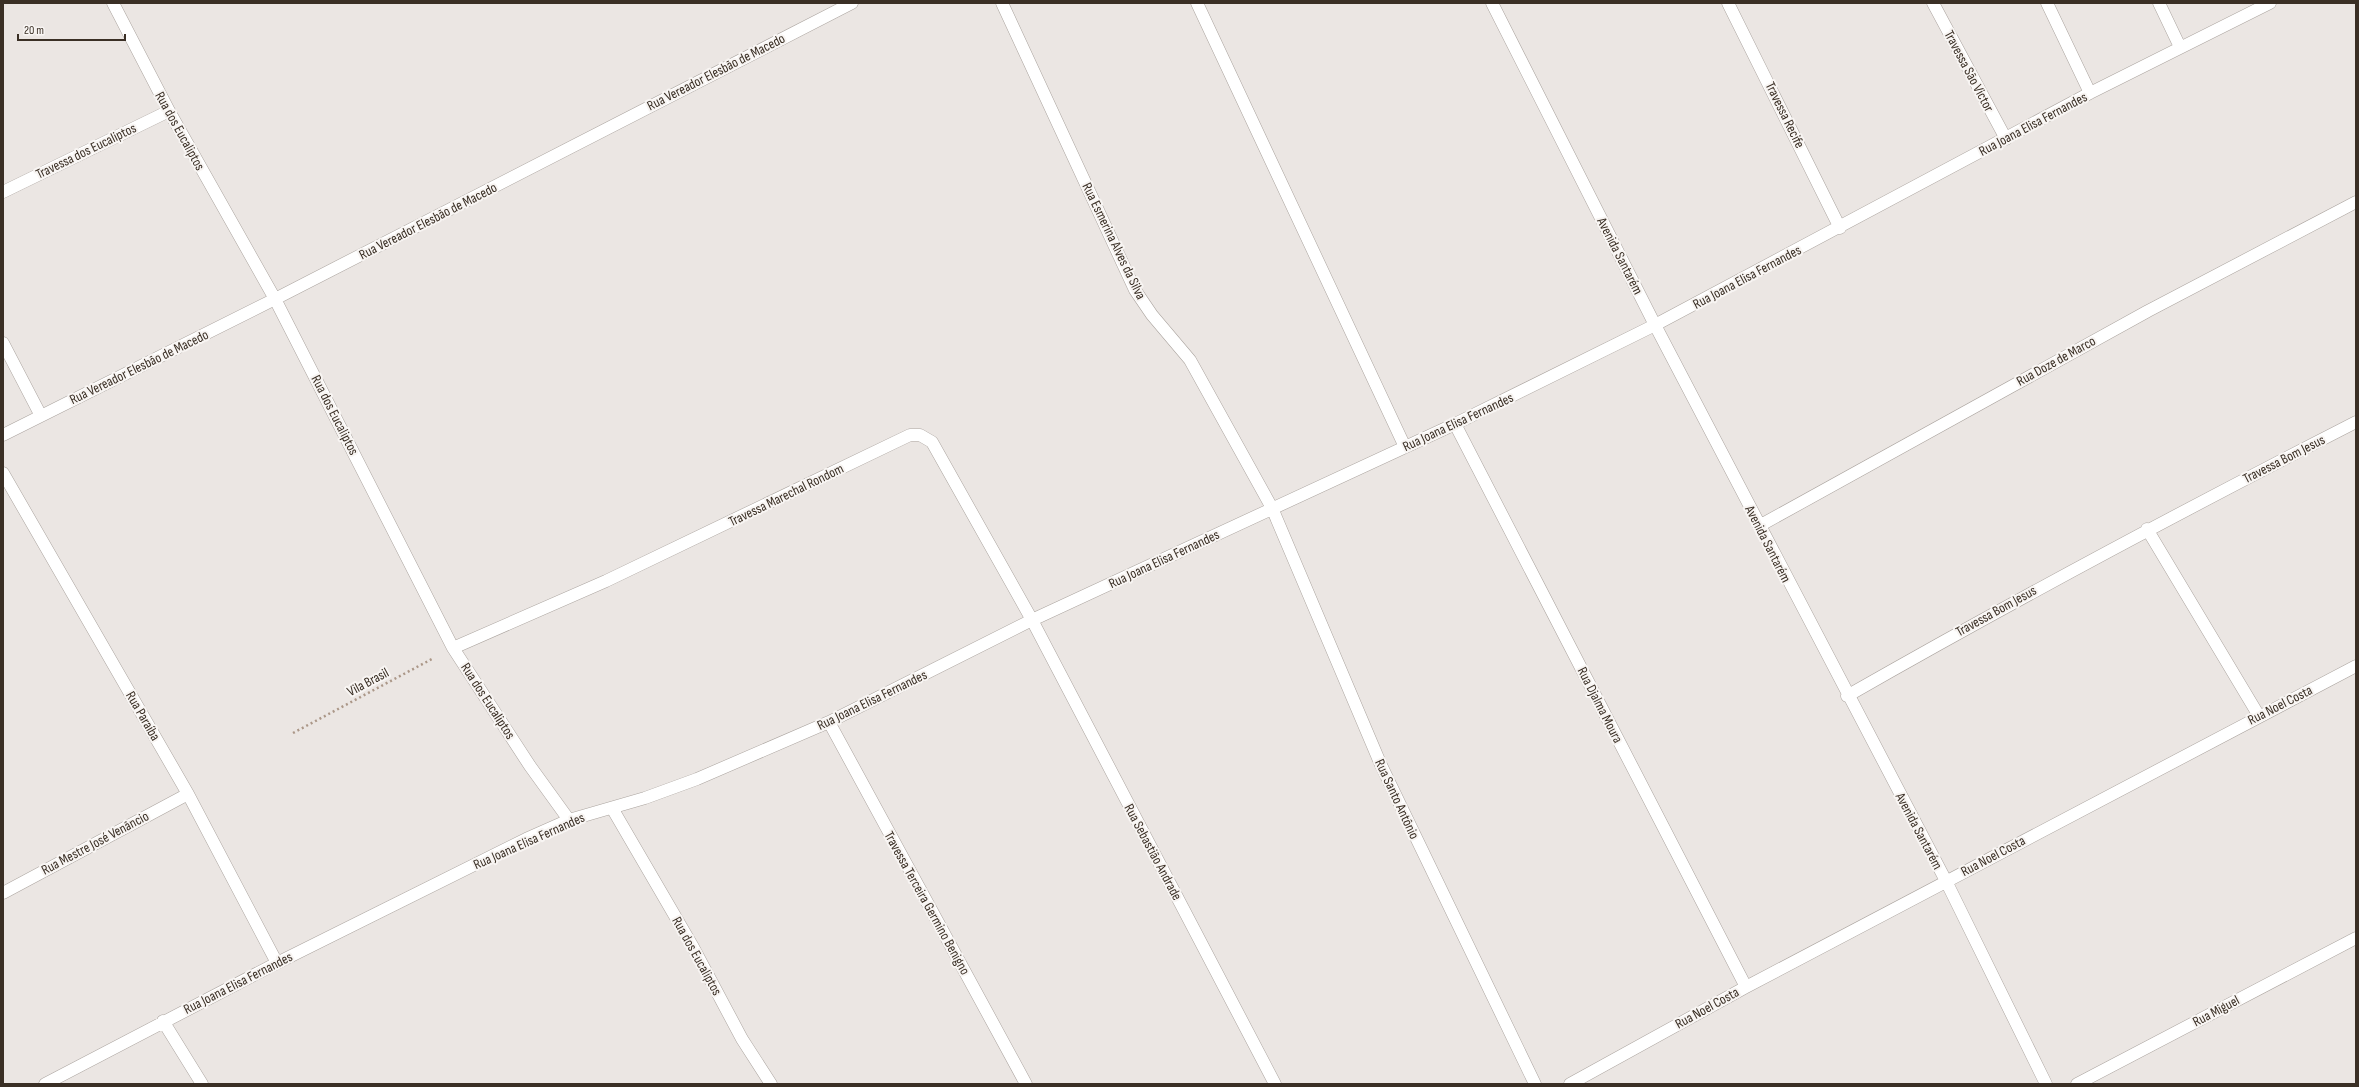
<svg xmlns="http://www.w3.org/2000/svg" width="2359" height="1087" viewBox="0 0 2359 1087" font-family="'Sofia Sans Condensed',sans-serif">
<rect width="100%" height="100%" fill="#ebe6e3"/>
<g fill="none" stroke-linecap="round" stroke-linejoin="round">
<defs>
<path id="minor" d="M113 3 169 111 275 299 453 648 530 766 569 820
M1002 3 1135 290 1152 315 1190 360 1272 508 1381 765 1535 1084
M1197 3 1405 447
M1492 3 1655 325 1946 881 2046 1084
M1728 3 1840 228
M1933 3 2006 139
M2047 3 2090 93
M2159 3 2180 47
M3 192 169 111
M3 343 41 416
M1455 424 1746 987
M3 435 275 299 852 3
M3 473 188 794 277 963
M1759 526 2148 311 2356 202
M2147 529 2259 716
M453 648 606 581 910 435H920L932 442 1032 620 1275 1084
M1847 696C2015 600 2184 510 2356 422
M829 722 1026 1084
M612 808 693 947 742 1039 771 1084
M3 893 188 794
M163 1021 202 1084
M45 1084 277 963 526 839 569 820 645 798 697 779 829 722 1032 620 1455 424 1655 325 2090 93 2270 3
M1570 1084 1746 987 2356 666
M2077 1084 2356 938"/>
</defs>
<use href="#minor" stroke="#aba49f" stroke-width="13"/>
<path stroke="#ab9788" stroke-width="2.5" stroke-dasharray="2 3" stroke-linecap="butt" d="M293 733 432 659"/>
<use href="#minor" stroke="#fff" stroke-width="12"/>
</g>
<g text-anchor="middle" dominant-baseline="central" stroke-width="4" stroke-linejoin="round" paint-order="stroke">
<g font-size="14" fill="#3a2f25" stroke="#f8f5f3">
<text transform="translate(1969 71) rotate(62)">Travessa São Victor</text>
<text transform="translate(716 72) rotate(-27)">Rua Vereador Elesbão de Macedo</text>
<text transform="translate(1785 115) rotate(64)">Travessa Recife</text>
<text transform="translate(2033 124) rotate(-28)">Rua Joana Elisa Fernandes</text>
<text transform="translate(180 131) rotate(61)">Rua dos Eucaliptos</text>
<text transform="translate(86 151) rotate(-26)">Travessa dos Eucaliptos</text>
<text transform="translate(428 221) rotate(-27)">Rua Vereador Elesbão de Macedo</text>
<text transform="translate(1114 241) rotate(64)">Rua Esmerina Alves da Silva</text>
<text transform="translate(1620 256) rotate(63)">Avenida Santarém</text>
<text transform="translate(1747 277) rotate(-28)">Rua Joana Elisa Fernandes</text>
<text transform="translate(2056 361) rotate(-29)">Rua Doze de Marco</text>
<text transform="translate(139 367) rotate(-26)">Rua Vereador Elesbão de Macedo</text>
<text transform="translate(335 415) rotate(63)">Rua dos Eucaliptos</text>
<text transform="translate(1458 422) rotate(-25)">Rua Joana Elisa Fernandes</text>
<text transform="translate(2284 459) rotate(-27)">Travessa Bom Jesus</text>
<text transform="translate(786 495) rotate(-26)">Travessa Marechal Rondom</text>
<text transform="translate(1768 544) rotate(63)">Avenida Santarém</text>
<text transform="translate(1164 559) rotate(-25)">Rua Joana Elisa Fernandes</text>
<text transform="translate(1996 611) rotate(-29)">Travessa Bom Jesus</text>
<text transform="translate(368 682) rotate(-28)">Vila Brasil</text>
<text transform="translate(872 700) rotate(-26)">Rua Joana Elisa Fernandes</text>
<text transform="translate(488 701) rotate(57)">Rua dos Eucaliptos</text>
<text transform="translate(1600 705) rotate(63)">Rua Djalma Moura</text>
<text transform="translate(2280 705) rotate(-27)">Rua Noel Costa</text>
<text transform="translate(143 716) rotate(60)">Rua Paraíba</text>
<text transform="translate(1397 799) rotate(65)">Rua Santo Antônio</text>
<text transform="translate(1919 831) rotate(62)">Avenida Santarém</text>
<text transform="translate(529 841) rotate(-24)">Rua Joana Elisa Fernandes</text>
<text transform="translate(95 843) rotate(-28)">Rua Mestre José Venâncio</text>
<text transform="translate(1153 852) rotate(62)">Rua Sebastião Andrade</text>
<text transform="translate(1993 856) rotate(-28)">Rua Noel Costa</text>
<text transform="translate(927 903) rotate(61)">Travessa Terceira Germino Benigno</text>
<text transform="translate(697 956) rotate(61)">Rua dos Eucaliptos</text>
<text transform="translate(238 983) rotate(-27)">Rua Joana Elisa Fernandes</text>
<text transform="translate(1707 1008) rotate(-29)">Rua Noel Costa</text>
<text transform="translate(2216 1011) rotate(-28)">Rua Miguel</text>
</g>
</g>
<rect width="2359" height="1087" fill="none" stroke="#3a2f25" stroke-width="8"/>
<path d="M18 34v6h107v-6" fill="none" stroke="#3a2f25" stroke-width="2"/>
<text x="24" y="34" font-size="12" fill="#3a2f25" stroke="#f8f5f3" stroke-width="3" paint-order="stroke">20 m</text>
</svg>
